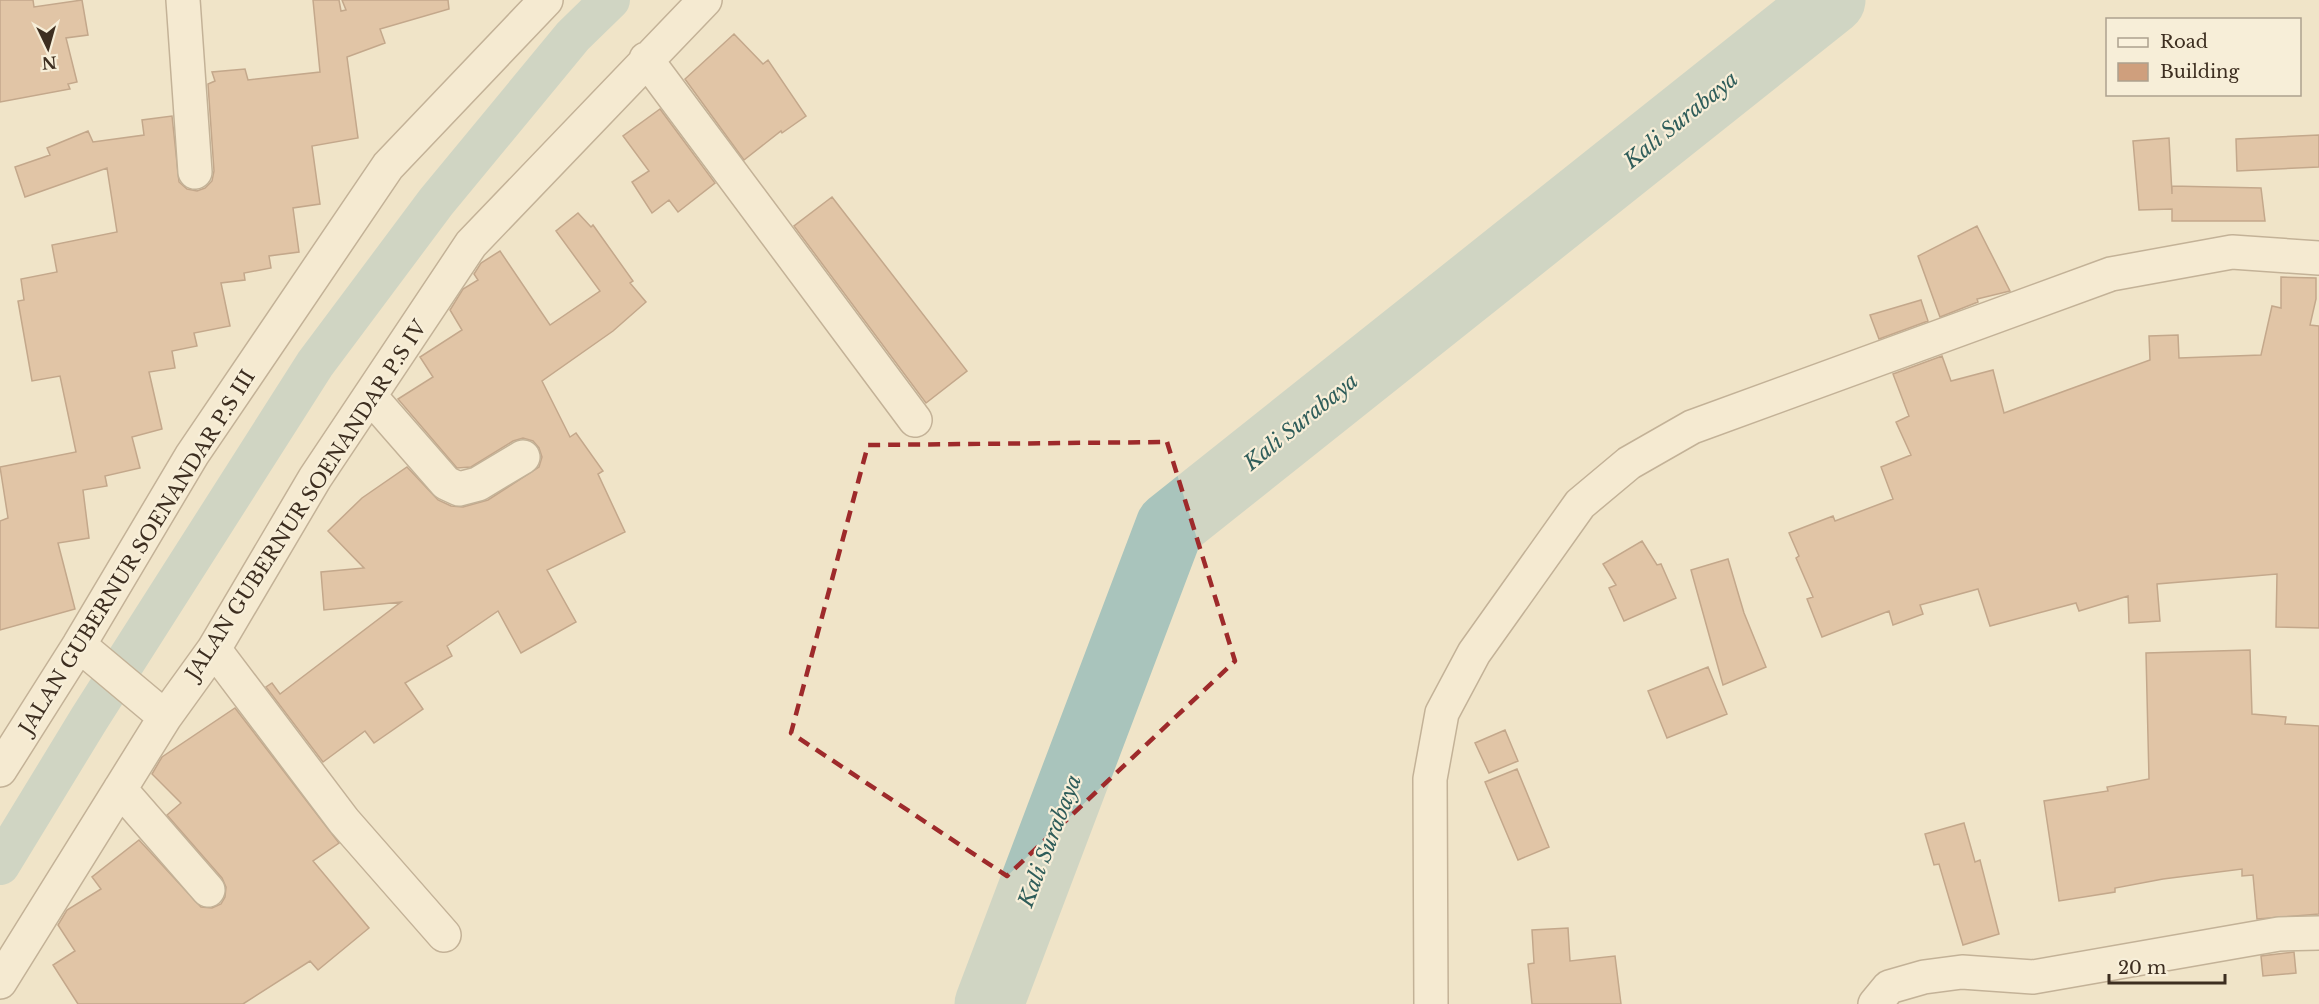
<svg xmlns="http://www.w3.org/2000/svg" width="2319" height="1004" viewBox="0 0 2319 1004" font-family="'Libre Baskerville',serif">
<rect width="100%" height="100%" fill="#f0e4c8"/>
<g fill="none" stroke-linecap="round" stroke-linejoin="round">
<path stroke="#a9c4bc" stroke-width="40" d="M0 865 89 719 315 364 436 202 573 36 610 0"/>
<path stroke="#a9c4bc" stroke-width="69" d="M989 1004 1170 526 1831 0"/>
</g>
<path fill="#cf9f7d" stroke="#8d5f41" stroke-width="1.5" d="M0 0H33L34 7 82 0 88 35 66 38 77 82 68 84 70 89 0 102Z
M313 0H339L341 11 346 10 342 0H448L449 9 380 29 385 43 347 57 358 138 312 146 320 204 293 208 299 252 269 256 271 268 244 273 245 280 221 283 230 326 194 333 197 346 172 351 175 368 149 372 162 429 132 437 140 468 105 476 107 486 83 490 89 538 58 543 75 609 0 630V521L8 518 0 467 76 452 60 376 32 381 18 301 24 300 21 279 57 272 52 245 117 232 107 168 25 197 15 167 50 155 47 148 88 131 93 142 144 135 142 120 172 116 179 182 187 189 197 191 205 188 212 181 214 171 208 84 215 81 212 72 245 69 248 80 320 72Z
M734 34 763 64 768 60 806 116 782 133 781 131 744 160 685 79Z
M660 109 715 183 678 212 669 200 652 213 632 182 649 171 623 136Z
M2319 135V167L2237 171 2236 139Z
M2169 138 2172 194V186L2261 188 2265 221H2172V209L2139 210 2133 141Z
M832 197 967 371 926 403 794 226Z
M578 213 591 227 593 225 633 281 630 283 646 302 613 331 542 381 570 437 576 433 603 471 598 474 625 532 547 570 576 622 521 653 498 611 447 646 452 656 405 683 423 709 374 743 365 731 323 762 266 687 272 683 280 694 401 602 324 610 321 572 364 568 328 531 362 498 407 467 438 500 451 506 463 507 488 500 539 467 542 457 539 448 533 441 523 438 513 441 471 467 457 468 398 399 433 377 420 357 462 330 450 310 463 289 478 280 474 274 481 263 500 251 550 325 600 291 556 231Z
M1977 226 2010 291 1977 299 1978 302 1940 317 1918 256Z
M2281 277 2316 278V299L2310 325 2319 326V628L2276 627 2277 574 2157 584 2160 621 2129 623 2128 596 2079 611 2076 603 1990 626 1978 589 1920 605 1923 614 1893 625 1889 611 1822 637 1807 599 1813 597 1796 558 1799 556 1789 533 1833 516 1835 521 1893 499 1881 467 1911 455 1896 422 1909 416 1893 374 1942 356 1951 381 1993 370 2004 413 2150 360 2149 336 2178 335 2179 358 2261 355 2272 306 2281 308Z
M1921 300 1928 321 1879 339 1870 315Z
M1642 541 1657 565 1661 564 1676 598 1624 621 1609 588 1616 585 1603 564Z
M1728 559 1744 613 1766 667 1723 685 1691 570Z
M2250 650 2252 714 2286 717 2285 724 2319 726V914L2257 919 2253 875 2242 876V869L2163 879 2115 888V892L2059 901 2044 801 2108 791 2107 787 2149 779 2146 653Z
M1708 667 1727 714 1667 738 1648 691Z
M235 708 339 843 313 861 369 928 318 970 310 961 243 1004H78L53 965 75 951 58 925 67 910 101 889 92 877 139 840 201 907 212 908 221 904 225 897 226 887 222 878 167 815 181 803 152 774 162 757Z
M1505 730 1518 761 1489 773 1475 743Z
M1517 769 1549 847 1518 860 1485 782Z
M1964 823 1975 862 1980 860 1999 934 1963 945 1939 864 1934 865 1925 834Z
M1568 928 1570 961 1615 956 1621 1004H1532L1528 964 1534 963 1532 930Z
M2294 952 2296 973 2263 976 2261 956Z"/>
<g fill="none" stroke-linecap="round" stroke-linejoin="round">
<defs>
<path id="minor" d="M183 0 195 172
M646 59 915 420
M370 396 446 483 459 489 478 484 523 457
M79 645 165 717
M214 649 344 821 444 935
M0 770 79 645 192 455 388 166 546 0
M120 789 208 890
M0 982 165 717 214 649 315 478 471 244 705 0
M1431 1004 1430 779 1442 713 1474 653 1580 504 1629 463 1692 427 2111 274 2232 252 2319 258
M1875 1004 1889 987 1924 977 1962 972 2033 977 2279 934 2319 933"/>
</defs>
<use href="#minor" stroke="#8d765c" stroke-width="36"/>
<use href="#minor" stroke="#faf1dc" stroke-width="33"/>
</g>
<path d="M0 0H2319V1004H0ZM1167 442 1235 661 1007 876 791 733 868 445Z" fill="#f0e4c8" fill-opacity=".55" fill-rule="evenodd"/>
<path fill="none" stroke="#9e2a2b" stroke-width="4.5" stroke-dasharray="12 8" stroke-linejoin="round" d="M1167 442 1235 661 1007 876 791 733 868 445Z"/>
<g text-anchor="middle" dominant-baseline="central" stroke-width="4.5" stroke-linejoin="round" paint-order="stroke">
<g font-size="20" fill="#3d2e20" stroke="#f7eed8">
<text transform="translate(306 500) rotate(-57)">JALAN GUBERNUR SOENANDAR P.S IV</text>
<text transform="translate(137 552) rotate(-58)">JALAN GUBERNUR SOENANDAR P.S III</text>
</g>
<g font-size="21" font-style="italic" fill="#2f5d5a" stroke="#f7eed8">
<text transform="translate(1681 120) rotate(-39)">Kali Surabaya</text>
<text transform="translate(1301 422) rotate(-39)">Kali Surabaya</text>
<text transform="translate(1050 841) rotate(-69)">Kali Surabaya</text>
</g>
</g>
<rect x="2106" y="18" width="195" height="78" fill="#f7eed8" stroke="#ada18e" stroke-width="1.5"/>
<rect x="2118" y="38" width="30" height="9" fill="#faf1dc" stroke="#ada18e" stroke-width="1.5"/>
<text x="2160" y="48" font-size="18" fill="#3d2e20">Road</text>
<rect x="2118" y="63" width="30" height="18" fill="#cf9f7d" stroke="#ada18e" stroke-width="1.5"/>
<text x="2160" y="78" font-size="18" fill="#3d2e20">Building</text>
<g transform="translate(48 48) rotate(175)" stroke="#f7eed8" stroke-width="4.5" paint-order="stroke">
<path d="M0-4.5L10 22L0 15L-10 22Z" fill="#3d2e20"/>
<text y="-9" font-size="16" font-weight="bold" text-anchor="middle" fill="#3d2e20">N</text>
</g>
<path d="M2109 974v9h116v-9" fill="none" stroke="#3d2e20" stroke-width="3"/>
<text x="2118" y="974" font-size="18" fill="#3d2e20" stroke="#f7eed8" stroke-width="4.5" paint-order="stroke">20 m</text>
</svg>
